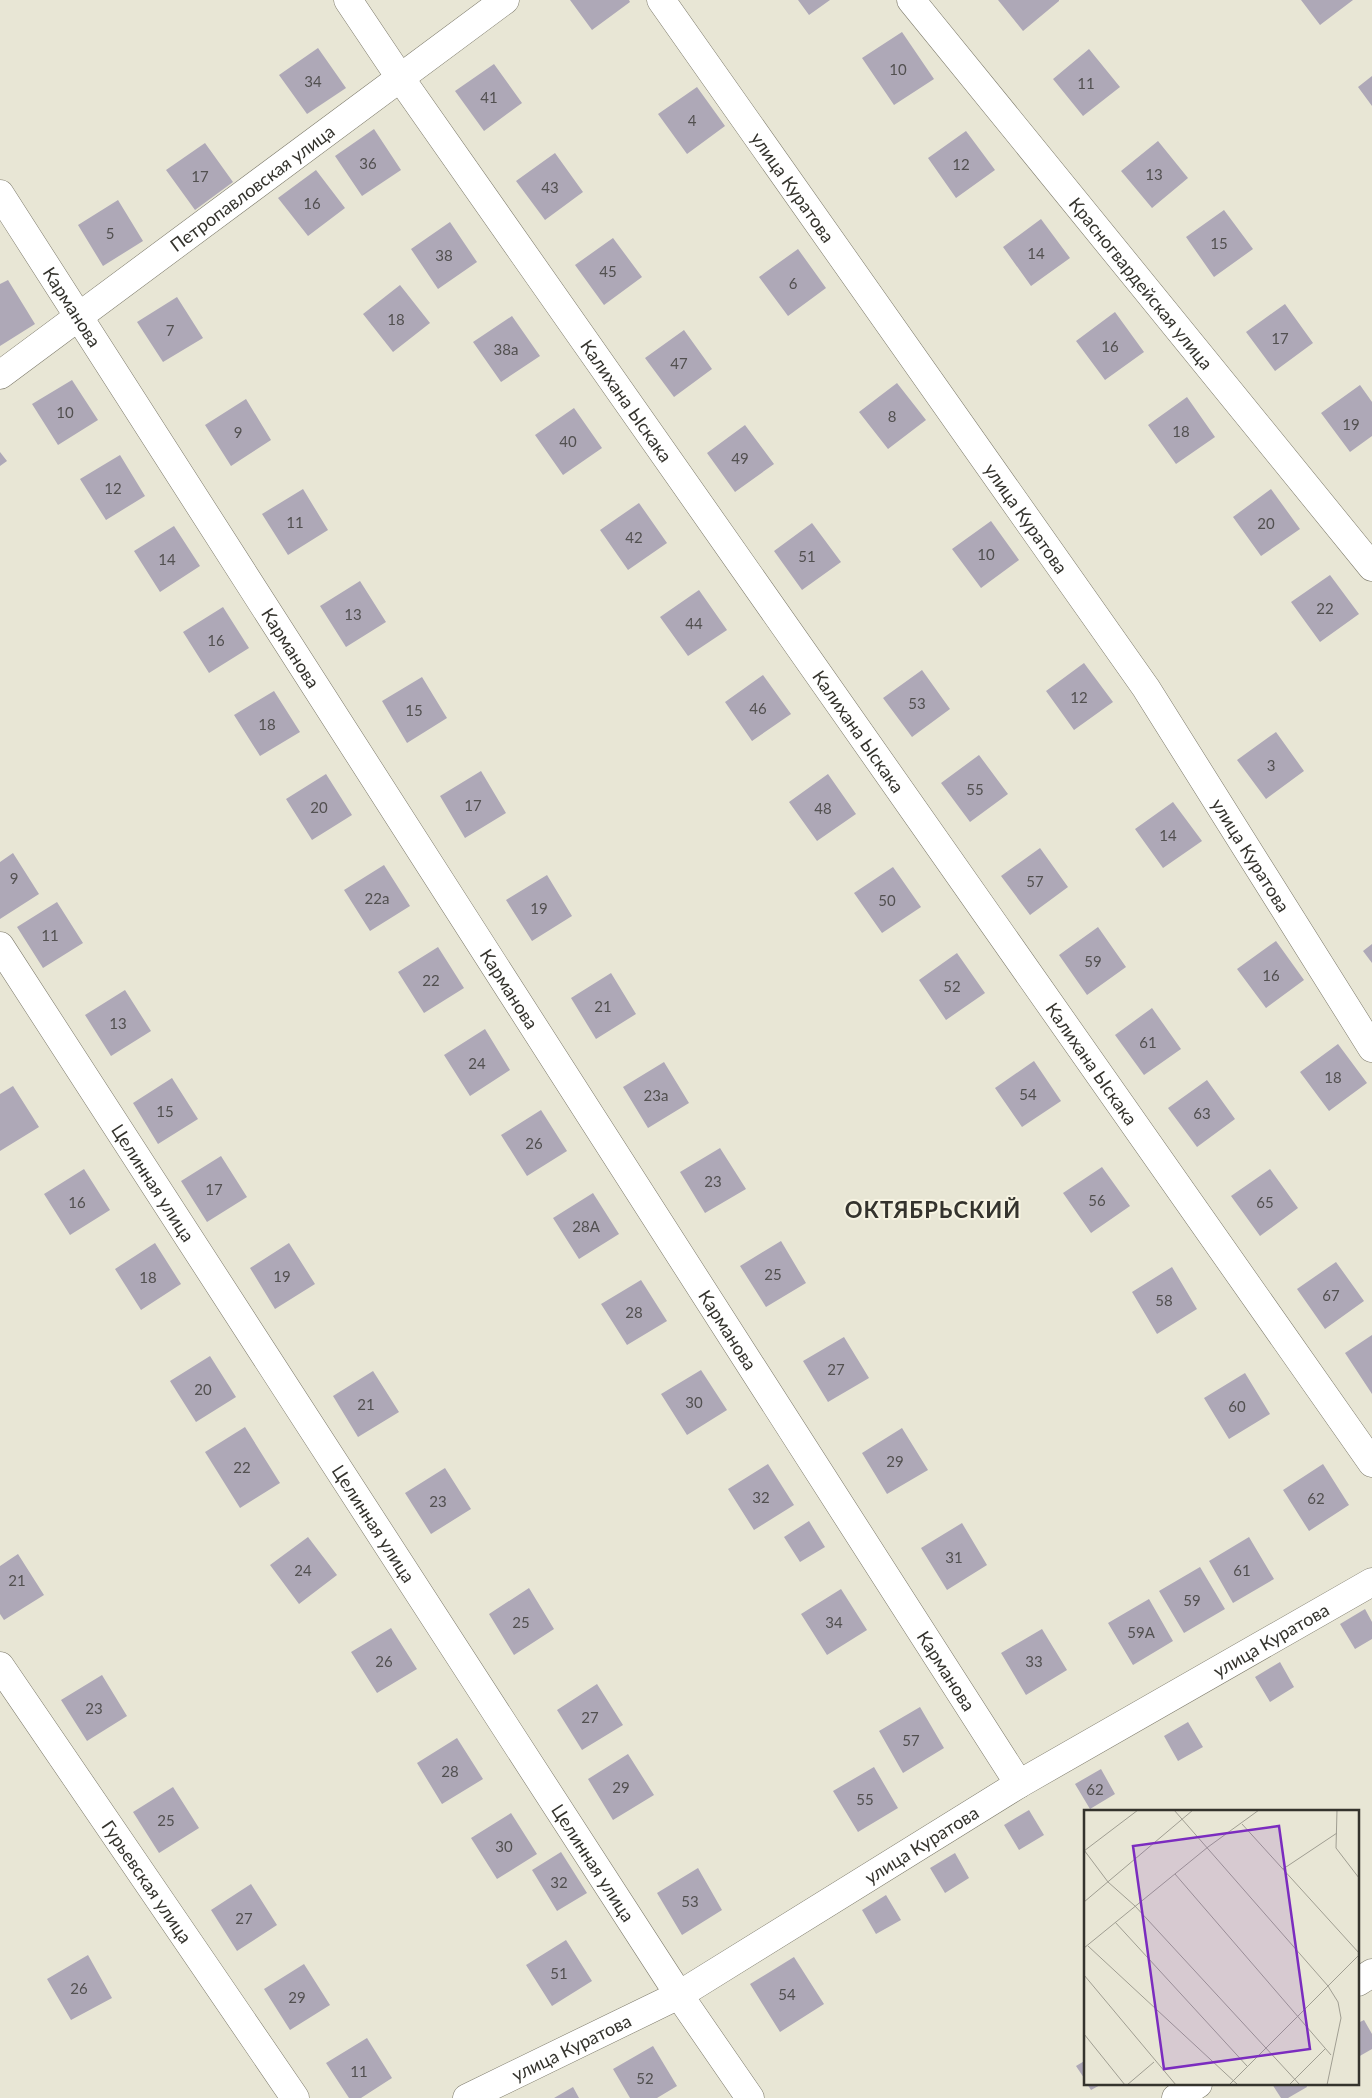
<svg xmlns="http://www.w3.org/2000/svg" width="1372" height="2098" viewBox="0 0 1372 2098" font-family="Lato,sans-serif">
<rect width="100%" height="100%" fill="#e8e6d5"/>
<path fill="#aea8b7" d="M570 0H629L630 2 592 30Z
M798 0H830L809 15Z
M998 0H1059V1L1023 31Z
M1301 0H1353L1320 25Z
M902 32 934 79 894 105 862 58Z
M318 48 346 88 307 114 279 75Z
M1089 49 1120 87 1083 116 1053 79Z
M494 64 522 103 484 131 455 91Z
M1372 76V106L1358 87Z
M697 87 725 126 687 154 658 114Z
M374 129 401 170 362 196 335 156Z
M966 131 995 170 956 198 928 158Z
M1158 141 1188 178 1152 208 1121 171Z
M205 143 233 182 195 210 166 170Z
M555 153 583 192 545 220 516 181Z
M316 170 345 208 308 236 278 198Z
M118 200 143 241 103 266 78 225Z
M1224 210 1253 249 1214 277 1186 237Z
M1041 219 1070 258 1031 286 1003 247Z
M450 222 477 262 438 289 411 249Z
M613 238 642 277 604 305 575 265Z
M798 249 826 288 788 316 759 277Z
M8 280 35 324 0 346V284Z
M400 285 430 323 393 352 363 314Z
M177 297 203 338 163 362 137 322Z
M1285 304 1313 343 1275 371 1246 332Z
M1115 312 1144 352 1105 380 1076 341Z
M512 316 540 356 501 382 473 342Z
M684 330 712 369 674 397 645 358Z
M72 380 98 420 58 445 32 404Z
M897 383 926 420 888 449 859 412Z
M1360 385 1372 402V436L1350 452 1321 413Z
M1187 397 1215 437 1176 464 1148 425Z
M246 399 271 440 231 466 205 425Z
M574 408 602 448 563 475 535 435Z
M745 425 774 464 735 492 707 453Z
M0 452 7 461 0 466Z
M120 455 145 496 106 520 80 479Z
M303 489 328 530 288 555 262 514Z
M1271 489 1300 529 1261 556 1233 517Z
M639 503 667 543 628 570 600 530Z
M991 521 1019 560 981 588 952 549Z
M812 523 841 562 802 590 774 551Z
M174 526 200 566 160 592 134 551Z
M1330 575 1359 614 1320 642 1291 602Z
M360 581 386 622 346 647 320 606Z
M699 590 727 630 688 656 660 617Z
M223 607 249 648 209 673 183 632Z
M1084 663 1113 702 1074 730 1046 691Z
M922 670 950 709 912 737 883 698Z
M763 675 791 714 752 741 725 702Z
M422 677 447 718 407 743 382 701Z
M274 691 300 732 260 756 234 715Z
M1276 732 1304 771 1266 799 1237 760Z
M979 755 1008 794 970 822 941 783Z
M481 771 506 813 465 838 440 796Z
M326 774 352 815 312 840 286 799Z
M828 774 856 814 817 841 789 802Z
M1173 802 1202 841 1163 868 1135 829Z
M1040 848 1068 887 1030 915 1001 876Z
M13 853 39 894 0 919V862Z
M384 865 410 906 370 931 344 890Z
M893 867 921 907 882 933 854 893Z
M547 875 572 916 532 941 506 900Z
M57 902 83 943 43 968 17 927Z
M1098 927 1126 967 1087 995 1059 955Z
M1276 941 1304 980 1266 1008 1237 969Z
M1372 944V963L1363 951Z
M438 947 464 988 424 1013 398 972Z
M957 953 985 993 946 1020 919 980Z
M611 973 636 1014 596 1039 571 998Z
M125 990 151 1031 111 1056 85 1015Z
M1152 1008 1181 1049 1144 1075 1115 1035Z
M485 1029 510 1070 470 1096 444 1055Z
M1338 1044 1367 1083 1329 1111 1300 1072Z
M1034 1061 1061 1101 1022 1127 995 1088Z
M664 1062 689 1103 648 1128 623 1087Z
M172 1078 198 1119 158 1144 133 1103Z
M1207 1080 1235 1119 1197 1147 1168 1108Z
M13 1086 39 1127 0 1151V1094Z
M541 1110 567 1151 527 1176 501 1135Z
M720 1148 746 1189 705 1213 680 1172Z
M221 1156 247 1197 207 1222 181 1181Z
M1102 1167 1130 1206 1091 1233 1063 1193Z
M84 1169 110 1210 70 1235 44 1194Z
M1270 1169 1298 1208 1260 1236 1231 1196Z
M593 1193 619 1234 579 1259 553 1218Z
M781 1241 806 1283 766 1307 740 1266Z
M155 1243 181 1284 141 1310 115 1269Z
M289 1243 315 1284 275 1309 250 1268Z
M1336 1262 1364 1301 1325 1329 1297 1289Z
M1172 1267 1197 1309 1157 1334 1132 1292Z
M641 1280 667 1321 627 1345 601 1304Z
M1372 1335V1394L1345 1353Z
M844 1337 869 1378 828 1402 803 1361Z
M210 1356 236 1397 196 1422 170 1381Z
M701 1370 727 1410 687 1435 661 1394Z
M373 1371 399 1412 358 1437 333 1396Z
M1245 1373 1270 1414 1229 1439 1204 1398Z
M245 1427 280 1483 240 1508 205 1452Z
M902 1428 928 1470 887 1494 862 1453Z
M768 1464 794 1505 754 1530 728 1489Z
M1323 1464 1349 1505 1309 1531 1283 1490Z
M445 1468 471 1509 431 1534 405 1493Z
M809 1521 825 1547 800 1562 784 1537Z
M962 1523 987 1565 947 1590 921 1548Z
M308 1537 337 1575 299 1604 270 1565Z
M1249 1537 1274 1579 1233 1603 1209 1561Z
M18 1554 44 1595 4 1620 0 1614V1566Z
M1200 1567 1225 1609 1184 1633 1159 1591Z
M529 1588 554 1629 514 1655 489 1614Z
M841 1589 867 1630 827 1655 801 1614Z
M1149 1599 1173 1641 1133 1665 1108 1623Z
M1365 1609 1372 1622V1639L1355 1649 1340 1624Z
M391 1628 417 1669 377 1693 351 1652Z
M1042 1629 1067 1670 1026 1695 1001 1653Z
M1280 1662 1294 1687 1270 1702 1255 1677Z
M102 1675 127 1716 87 1741 61 1700Z
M597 1684 623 1725 582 1750 557 1710Z
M920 1707 944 1748 903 1773 879 1731Z
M1188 1722 1203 1747 1178 1761 1164 1736Z
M457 1738 483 1779 442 1804 417 1763Z
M628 1754 654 1795 613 1820 588 1779Z
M874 1767 898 1808 858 1832 833 1791Z
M1101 1769 1115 1794 1090 1809 1075 1784Z
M173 1787 199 1828 159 1853 133 1812Z
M1029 1810 1044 1835 1019 1850 1004 1825Z
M511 1813 537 1854 497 1879 471 1838Z
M561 1852 587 1893 557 1911 532 1870Z
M955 1853 969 1878 945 1893 930 1868Z
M698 1868 722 1910 682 1935 657 1893Z
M251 1884 277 1925 237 1951 211 1910Z
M886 1895 901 1920 876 1934 862 1910Z
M566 1940 592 1981 552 2006 526 1965Z
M88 1955 112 1998 71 2020 47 1979Z
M794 1957 824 2004 780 2032 750 1984Z
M304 1964 330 2005 290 2030 264 1989Z
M1364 2020 1372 2034V2049L1358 2057V2023Z
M367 2038 392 2078 361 2098H349L326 2063Z
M653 2046 677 2086 657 2098H630L613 2069Z
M1086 2060V2081L1076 2066Z
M1087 2084H1102L1091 2090Z
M1272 2084H1306L1307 2087 1288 2098H1281Z
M573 2087 579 2098H554Z"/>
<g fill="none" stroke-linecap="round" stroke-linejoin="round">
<defs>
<g id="street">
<path id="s1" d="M348 0 401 79 1372 1463"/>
<path id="s2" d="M661 0 1146 688 1372 1048"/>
<path id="s3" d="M911 0 1372 567"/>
<path id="s4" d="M0 194 1019 1784"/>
<path id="s5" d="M0 375 505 0"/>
<path id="s6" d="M0 946 679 1995 750 2098"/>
<path id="s7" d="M0 1666 295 2098"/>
<path d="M1358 1982 1372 1973"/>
<path id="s8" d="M467 2098 679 1995 1019 1784 1372 1582"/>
<path d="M1176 2098 1198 2084"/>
</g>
</defs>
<use href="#street" stroke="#7d7a6b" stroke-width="29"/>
<use href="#street" stroke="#fff" stroke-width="28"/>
</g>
<g text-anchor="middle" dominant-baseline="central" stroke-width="4" stroke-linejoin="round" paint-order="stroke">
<g font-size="15" fill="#525050">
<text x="898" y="69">10</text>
<text x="313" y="81">34</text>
<text x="1086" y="83">11</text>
<text x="489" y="97">41</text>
<text x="692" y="120">4</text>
<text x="368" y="163">36</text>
<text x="961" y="164">12</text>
<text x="1154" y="174">13</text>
<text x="200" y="176">17</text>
<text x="550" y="187">43</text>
<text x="312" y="203">16</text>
<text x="110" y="233">5</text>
<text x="1219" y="243">15</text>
<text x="1036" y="253">14</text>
<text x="444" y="255">38</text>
<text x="608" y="271">45</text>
<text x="793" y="283">6</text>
<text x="396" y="319">18</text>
<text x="170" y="330">7</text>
<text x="1280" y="338">17</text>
<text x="1110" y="346">16</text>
<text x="506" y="349">38а</text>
<text x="679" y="363">47</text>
<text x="65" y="412">10</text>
<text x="892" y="416">8</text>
<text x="1351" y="424">19</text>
<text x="1181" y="431">18</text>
<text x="238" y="432">9</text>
<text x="568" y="441">40</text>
<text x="740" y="458">49</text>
<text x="113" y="488">12</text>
<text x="295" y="522">11</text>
<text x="1266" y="523">20</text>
<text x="634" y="537">42</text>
<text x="986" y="554">10</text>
<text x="807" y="556">51</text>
<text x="167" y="559">14</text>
<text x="1325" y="608">22</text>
<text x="353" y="614">13</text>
<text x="694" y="623">44</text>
<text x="216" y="640">16</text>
<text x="1079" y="697">12</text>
<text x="917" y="703">53</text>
<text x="758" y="708">46</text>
<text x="414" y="710">15</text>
<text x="267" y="724">18</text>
<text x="1271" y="765">3</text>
<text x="975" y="789">55</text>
<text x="473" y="805">17</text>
<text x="319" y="807">20</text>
<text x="823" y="808">48</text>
<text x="1168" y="835">14</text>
<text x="14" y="878">9</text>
<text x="1035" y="881">57</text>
<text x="377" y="898">22а</text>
<text x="887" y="900">50</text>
<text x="539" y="908">19</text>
<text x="50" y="935">11</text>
<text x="1093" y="961">59</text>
<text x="1271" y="975">16</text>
<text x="431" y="980">22</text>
<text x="952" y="986">52</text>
<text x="603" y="1006">21</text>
<text x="118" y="1023">13</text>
<text x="1148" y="1042">61</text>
<text x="477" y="1063">24</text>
<text x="1333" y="1077">18</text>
<text x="1028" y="1094">54</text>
<text x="656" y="1095">23а</text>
<text x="165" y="1111">15</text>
<text x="1202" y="1113">63</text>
<text x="534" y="1143">26</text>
<text x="713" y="1181">23</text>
<text x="214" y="1189">17</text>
<text x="1097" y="1200">56</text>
<text x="77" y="1202">16</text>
<text x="1265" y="1202">65</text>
<text x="586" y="1226">28А</text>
<text x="773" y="1274">25</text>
<text x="282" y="1276">19</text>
<text x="148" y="1277">18</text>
<text x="1331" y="1295">67</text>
<text x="1164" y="1300">58</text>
<text x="634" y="1312">28</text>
<text x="836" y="1369">27</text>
<text x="203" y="1389">20</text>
<text x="694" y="1402">30</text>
<text x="366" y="1404">21</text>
<text x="1237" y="1406">60</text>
<text x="895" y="1461">29</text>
<text x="242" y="1467">22</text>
<text x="761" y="1497">32</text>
<text x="1316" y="1498">62</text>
<text x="438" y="1501">23</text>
<text x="954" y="1557">31</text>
<text x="303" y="1570">24</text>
<text x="1242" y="1570">61</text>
<text x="17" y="1580">21</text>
<text x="1192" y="1600">59</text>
<text x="521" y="1622">25</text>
<text x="834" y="1622">34</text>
<text x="1141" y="1632">59А</text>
<text x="384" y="1661">26</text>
<text x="1034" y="1661">33</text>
<text x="94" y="1708">23</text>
<text x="590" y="1717">27</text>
<text x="911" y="1740">57</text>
<text x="450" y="1771">28</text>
<text x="621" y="1787">29</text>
<text x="1095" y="1789">62</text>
<text x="865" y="1799">55</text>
<text x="166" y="1820">25</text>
<text x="504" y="1846">30</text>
<text x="559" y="1882">32</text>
<text x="690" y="1901">53</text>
<text x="244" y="1918">27</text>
<text x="559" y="1973">51</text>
<text x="79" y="1988">26</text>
<text x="787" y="1994">54</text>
<text x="297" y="1997">29</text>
<text x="359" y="2071">11</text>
<text x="645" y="2078">52</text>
</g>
<g font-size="18" fill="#34332d" stroke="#f6f3e2">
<text stroke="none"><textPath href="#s2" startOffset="229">улица Куратова</textPath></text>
<text stroke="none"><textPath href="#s5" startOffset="314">Петропавловская улица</textPath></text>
<text stroke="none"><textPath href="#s3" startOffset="365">Красногвардейская улица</textPath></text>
<text stroke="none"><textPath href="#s4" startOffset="134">Карманова</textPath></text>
<text stroke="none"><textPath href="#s1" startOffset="488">Калихана Ыскака</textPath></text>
<text stroke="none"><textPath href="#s2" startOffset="634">улица Куратова</textPath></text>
<text stroke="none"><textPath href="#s4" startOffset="539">Карманова</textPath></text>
<text stroke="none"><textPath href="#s1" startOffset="892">Калихана Ыскака</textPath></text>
<text stroke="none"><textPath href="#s2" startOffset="1039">улица Куратова</textPath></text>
<text stroke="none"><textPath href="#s4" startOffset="944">Карманова</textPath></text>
<text stroke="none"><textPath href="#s1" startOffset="1298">Калихана Ыскака</textPath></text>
<text stroke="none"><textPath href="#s6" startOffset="282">Целинная улица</textPath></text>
<text stroke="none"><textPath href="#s4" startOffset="1349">Карманова</textPath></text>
<text stroke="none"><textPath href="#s6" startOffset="688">Целинная улица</textPath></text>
<text stroke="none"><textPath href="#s8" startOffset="926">улица Куратова</textPath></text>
<text stroke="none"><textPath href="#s4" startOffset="1754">Карманова</textPath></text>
<text stroke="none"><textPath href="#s8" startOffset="521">улица Куратова</textPath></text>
<text stroke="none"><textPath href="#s6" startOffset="1092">Целинная улица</textPath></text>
<text stroke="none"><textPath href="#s7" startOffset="261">Гурьевская улица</textPath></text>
<text stroke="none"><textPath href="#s8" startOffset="116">улица Куратова</textPath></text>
</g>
<g font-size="22" font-weight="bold" letter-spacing="1" fill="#34332d" stroke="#f6f3e2">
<text x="933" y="1209">ОКТЯБРЬСКИЙ</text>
</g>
</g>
<g transform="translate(1084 1810)">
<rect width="275" height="275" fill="#e8e6d5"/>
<path fill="none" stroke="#a09e92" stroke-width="1" d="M90 0 244 176 254 192 257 208 243 275M253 0 252 38 275 68M158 14 275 143M0 40 24 72 51 96 216 275M0 41 54 0M199 59 253 23M91 64 247 245M0 92 109 0M31 112 163 256M4 136 154 275M0 138 124 37 175 0M0 165 92 275M0 224 41 275M43 275 70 252M145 275 275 145M205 275 241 239"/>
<path fill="#7b2cbf" fill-opacity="0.15" stroke="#7b2cbf" stroke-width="2.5" d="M195 16 226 239 80 259 49 36Z"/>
<rect width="275" height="275" fill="none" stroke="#34332d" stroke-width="2.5"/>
</g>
</svg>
